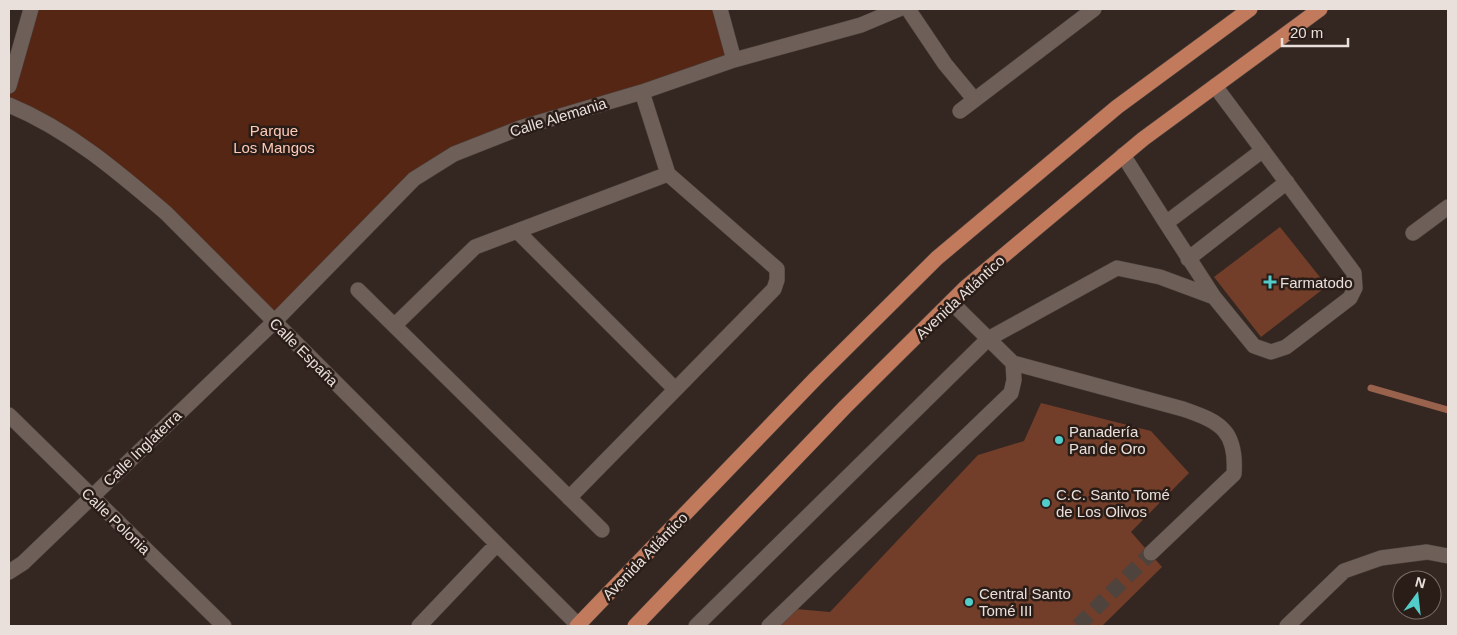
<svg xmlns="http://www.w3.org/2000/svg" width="1457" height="635" viewBox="0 0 1457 635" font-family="Arial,sans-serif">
<rect width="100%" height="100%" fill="#342722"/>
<path fill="#552613" d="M31 9H720L734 60 520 128 414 179 274 322 110 164 9 105V86Z"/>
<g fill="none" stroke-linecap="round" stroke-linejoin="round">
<path stroke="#99624c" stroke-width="7" d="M1371 388 1448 410"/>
</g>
<path fill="#723e29" d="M1280 227 1327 286 1261 337 1214 277Z
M1041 403 1151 431 1189 473 1131 532 1162 567 1102 626H780L796 609 830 612 978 455 1024 441Z"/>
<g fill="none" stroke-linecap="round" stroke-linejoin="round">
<path stroke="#4f433e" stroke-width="15" stroke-dasharray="15 8" stroke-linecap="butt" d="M1078 626 1151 553"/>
<defs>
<path id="minor" d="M720 9 734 60
M908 9 945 64 974 99
M9 86 31 9
M9 105C69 130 117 171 166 213L579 626
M960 111 1094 9
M1123 155 1166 223 1263 150
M1166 223 1214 297 1254 346 1271 352 1286 347 1350 298 1355 288 1354 273 1215 86
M517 231 675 389
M1413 233 1448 207
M1188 259 1287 182
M358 290 602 530
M395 325 475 247 668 174
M1013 363 1183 409C1221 422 1237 431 1234 474L1151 553
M9 415 224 626
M569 498 774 289 777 280V269L668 174 642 92
M9 572 23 563 274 322 414 179 454 154 520 128 642 92 734 60 861 25 899 9
M419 626 497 544
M696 626 988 339 1117 268 1160 277 1214 297
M769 626 1011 393 1014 380 1013 363 951 302
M1287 626 1344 571 1381 558 1427 552 1448 556"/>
<path id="major" d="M577 626 816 378 937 258 1117 107 1250 9
M635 626 845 407 965 288 1143 139 1320 9"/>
</defs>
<use href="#minor" stroke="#4c423d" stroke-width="16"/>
<use href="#major" stroke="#4c423d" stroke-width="16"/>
<use href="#minor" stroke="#6e5f59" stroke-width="15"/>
<use href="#major" stroke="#c27a5d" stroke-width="15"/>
</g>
<g fill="#53cdc9" stroke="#2a1d18" stroke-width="2">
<path d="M1267.5 274.5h5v5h5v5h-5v5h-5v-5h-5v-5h5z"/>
<circle cx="1059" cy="440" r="5"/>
<circle cx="1046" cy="503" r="5"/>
<circle cx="969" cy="602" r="5"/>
</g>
<g text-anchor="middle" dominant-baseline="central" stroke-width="5" stroke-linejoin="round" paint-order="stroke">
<g font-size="15" fill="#e9e0dc" stroke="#2a1d18">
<text transform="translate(558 117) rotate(-17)">Calle Alemania</text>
<text transform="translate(960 297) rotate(-43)">Avenida Atlántico</text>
<text transform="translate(304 352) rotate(45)">Calle España</text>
<text transform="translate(142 448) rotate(-44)">Calle Inglaterra</text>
<text transform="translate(116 521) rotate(44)">Calle Polonia</text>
<text transform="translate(645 556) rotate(-46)">Avenida Atlántico</text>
</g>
<g font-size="15" fill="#ffcab6" stroke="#2a1d18">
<text x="274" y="130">Parque<tspan x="274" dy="17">Los Mangos</tspan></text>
</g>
<g font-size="15" fill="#e9e0dc" stroke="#2a1d18" text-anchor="start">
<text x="1280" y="282">Farmatodo</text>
<text x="1069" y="431">Panadería<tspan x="1069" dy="17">Pan de Oro</tspan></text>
<text x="1056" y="494">C.C. Santo Tomé<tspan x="1056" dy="17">de Los Olivos</tspan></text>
<text x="979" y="593">Central Santo<tspan x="979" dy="17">Tomé III</tspan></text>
</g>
</g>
<rect width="1457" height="635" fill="none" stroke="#e9e0dc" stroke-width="20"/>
<g transform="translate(1417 595) rotate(15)"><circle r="24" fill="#2a1d18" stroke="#766b66"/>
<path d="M0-4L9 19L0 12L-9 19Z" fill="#53cdc9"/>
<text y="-8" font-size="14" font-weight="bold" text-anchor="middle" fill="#e9e0dc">N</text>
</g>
<path d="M1282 38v8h66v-8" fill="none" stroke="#e9e0dc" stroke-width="2.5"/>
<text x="1290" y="38" font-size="15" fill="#e9e0dc" stroke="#2a1d18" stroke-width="4" paint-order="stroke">20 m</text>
</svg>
